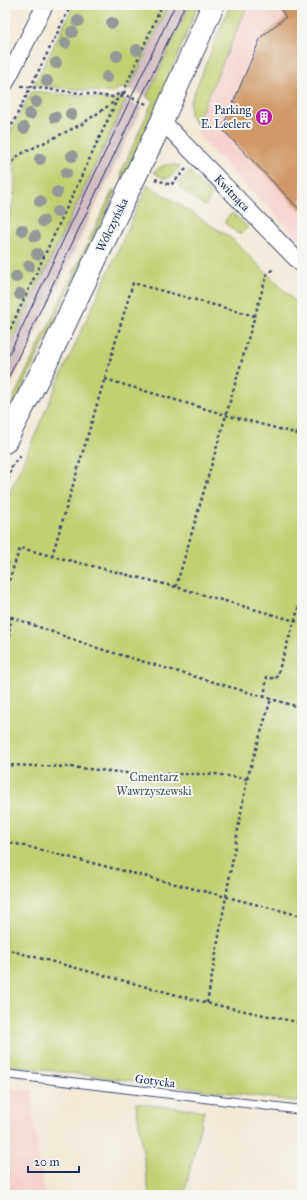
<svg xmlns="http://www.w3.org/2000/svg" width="307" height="1200" viewBox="0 0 307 1200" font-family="'IM FELL Great Primer',serif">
<rect width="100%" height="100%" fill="#f6f6f2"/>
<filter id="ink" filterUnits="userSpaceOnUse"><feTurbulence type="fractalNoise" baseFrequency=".025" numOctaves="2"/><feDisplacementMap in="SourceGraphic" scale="8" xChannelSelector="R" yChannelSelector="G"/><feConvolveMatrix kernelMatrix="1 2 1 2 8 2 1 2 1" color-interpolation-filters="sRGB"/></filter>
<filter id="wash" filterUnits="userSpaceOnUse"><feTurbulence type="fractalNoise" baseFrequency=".012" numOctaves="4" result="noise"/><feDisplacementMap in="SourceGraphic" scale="16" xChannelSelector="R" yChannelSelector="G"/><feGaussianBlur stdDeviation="0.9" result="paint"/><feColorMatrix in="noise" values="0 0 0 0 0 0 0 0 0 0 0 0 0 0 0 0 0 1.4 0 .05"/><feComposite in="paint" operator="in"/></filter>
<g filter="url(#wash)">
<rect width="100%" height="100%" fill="#f3e9d6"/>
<path fill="#f7d0cc" d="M248 5H302V243L199 137 196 124Z
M5 1086 12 1089 33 1091V1119L45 1195H5Z"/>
<path fill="#d2bec3" d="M169 5H190L164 59 147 97 129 89Z
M126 100 142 107 5 397V355Z"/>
<path fill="#c2d072" stroke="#6e8068" d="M74 5H169L129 89 119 88 113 93 34 85Z
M190 5H198L158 104 123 177 120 175 153 101 147 97 164 59Z
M230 5H248L196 124 190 115V103Z
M32 91 116 100 118 97 126 100 5 355V230C16 200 20 169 7 139Z
M164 165H174L180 166 172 176 165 179 153 172Z
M189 171 212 195 205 206 180 188V181Z
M148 185 231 238 302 308V1102L5 1065V503L59 380Z
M113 190 116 191 5 424V416Z
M232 213 248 227 242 233H237L225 223 226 219Z
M136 1103 204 1111 184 1195H149Z"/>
<g id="blocks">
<path fill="#cf9968" d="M284 5H302V209L300 210 222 129 261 37 286 17 280 9Z
M5 560 9 562 5 573Z
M5 1114H6L7 1132H5Z
M5 1161H7L8 1177H5Z"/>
</g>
</g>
<g filter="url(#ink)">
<use href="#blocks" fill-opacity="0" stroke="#3b4b70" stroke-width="1"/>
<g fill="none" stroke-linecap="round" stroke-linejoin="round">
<defs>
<path id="service" d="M5 1074 302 1110"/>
<path id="minor" d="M5 84 45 5
M162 121 302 265"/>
<path id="secondary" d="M5 442 49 357 128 191 162 121 213 5"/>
</defs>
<use href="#service" stroke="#3b4b70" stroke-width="10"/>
<use href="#minor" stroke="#3b4b70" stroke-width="18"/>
<use href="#secondary" stroke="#3b4b70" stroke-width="24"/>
<path stroke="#3b4b70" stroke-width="2.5" stroke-dasharray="3 3" stroke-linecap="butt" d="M21 86 113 97 120 93 149 105
M5 148 6 137 71 5
M5 171 19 155 82 124 124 95 125 88 162 5
M155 179 171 185 186 169
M5 340 117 100
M105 379 226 415 302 435
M5 491C9 483 8 473 13 465 15 461 19 459 21 455
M52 556 133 283 255 316
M176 587 267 274 273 269
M5 592 20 548 176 587 302 623
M5 614 11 617 5 674
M11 617 97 648 302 708
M264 697 267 677 276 679 302 597
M5 765 70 767 136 774H215L247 779
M5 841 302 916
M5 949 207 1003 302 1023
M207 1003 247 779 271 699"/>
<use href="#service" stroke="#fff" stroke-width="8"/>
<use href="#minor" stroke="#fff" stroke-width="16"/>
<use href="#secondary" stroke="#fff" stroke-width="22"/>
<path stroke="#1b2f5e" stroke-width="1" d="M5 363 175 5
M5 385 185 5"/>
</g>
<g fill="#939997">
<circle cx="78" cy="21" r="6"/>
<circle cx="112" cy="23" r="6"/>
<circle cx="72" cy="32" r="6"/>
<circle cx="65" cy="43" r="6"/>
<circle cx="137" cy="50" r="6"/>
<circle cx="117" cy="56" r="6"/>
<circle cx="56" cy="63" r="6"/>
<circle cx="107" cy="77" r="6"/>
<circle cx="47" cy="81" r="6"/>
<circle cx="36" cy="102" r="6"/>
<circle cx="30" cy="114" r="6"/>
<circle cx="71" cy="114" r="6"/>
<circle cx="55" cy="117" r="6"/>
<circle cx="24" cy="128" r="6"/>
<circle cx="72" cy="156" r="6"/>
<circle cx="40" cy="159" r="6"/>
<circle cx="66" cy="173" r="6"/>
<circle cx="57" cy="192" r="6"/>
<circle cx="40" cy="201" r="6"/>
<circle cx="57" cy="212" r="6"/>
<circle cx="43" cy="221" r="6"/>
<circle cx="22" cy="230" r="6"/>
<circle cx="35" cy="236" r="6"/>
<circle cx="37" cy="254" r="6"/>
<circle cx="29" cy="266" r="6"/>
<circle cx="16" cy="277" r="6"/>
<circle cx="20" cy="294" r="6"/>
</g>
</g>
<defs>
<symbol id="building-disc" viewBox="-11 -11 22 22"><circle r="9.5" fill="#b5179e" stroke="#f6f6f2"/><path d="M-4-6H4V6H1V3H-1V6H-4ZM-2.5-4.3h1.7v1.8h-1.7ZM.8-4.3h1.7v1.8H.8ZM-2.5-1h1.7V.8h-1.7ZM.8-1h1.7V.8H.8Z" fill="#fff"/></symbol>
</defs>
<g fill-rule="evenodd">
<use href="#building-disc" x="254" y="107" width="20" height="20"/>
</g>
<g text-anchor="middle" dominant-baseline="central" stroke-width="4" stroke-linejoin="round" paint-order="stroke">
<g font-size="12" fill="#1b2f5e" stroke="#f6f6f2" text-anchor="end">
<text x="251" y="110">Parking<tspan x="251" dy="14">E. Leclerc</tspan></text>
</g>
<g font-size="12" fill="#1b2f5e" stroke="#f6f6f2">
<text transform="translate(232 193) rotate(46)">Kwitnąca</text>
<text transform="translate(112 225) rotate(-64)">Wólczyńska</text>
<text transform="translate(155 1081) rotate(7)">Gotycka</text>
</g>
<g font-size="12" fill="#455763" stroke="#f6f6f2">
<text x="154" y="777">Cmentarz<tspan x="154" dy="14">Wawrzyszewski</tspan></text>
</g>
</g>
<rect width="307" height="1200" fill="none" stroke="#f6f6f2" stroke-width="20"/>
<path d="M28 1166v6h51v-6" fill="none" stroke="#1b2f5e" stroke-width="2"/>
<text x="34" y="1166" font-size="12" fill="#1b2f5e" stroke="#f6f6f2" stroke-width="3" paint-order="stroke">20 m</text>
</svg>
